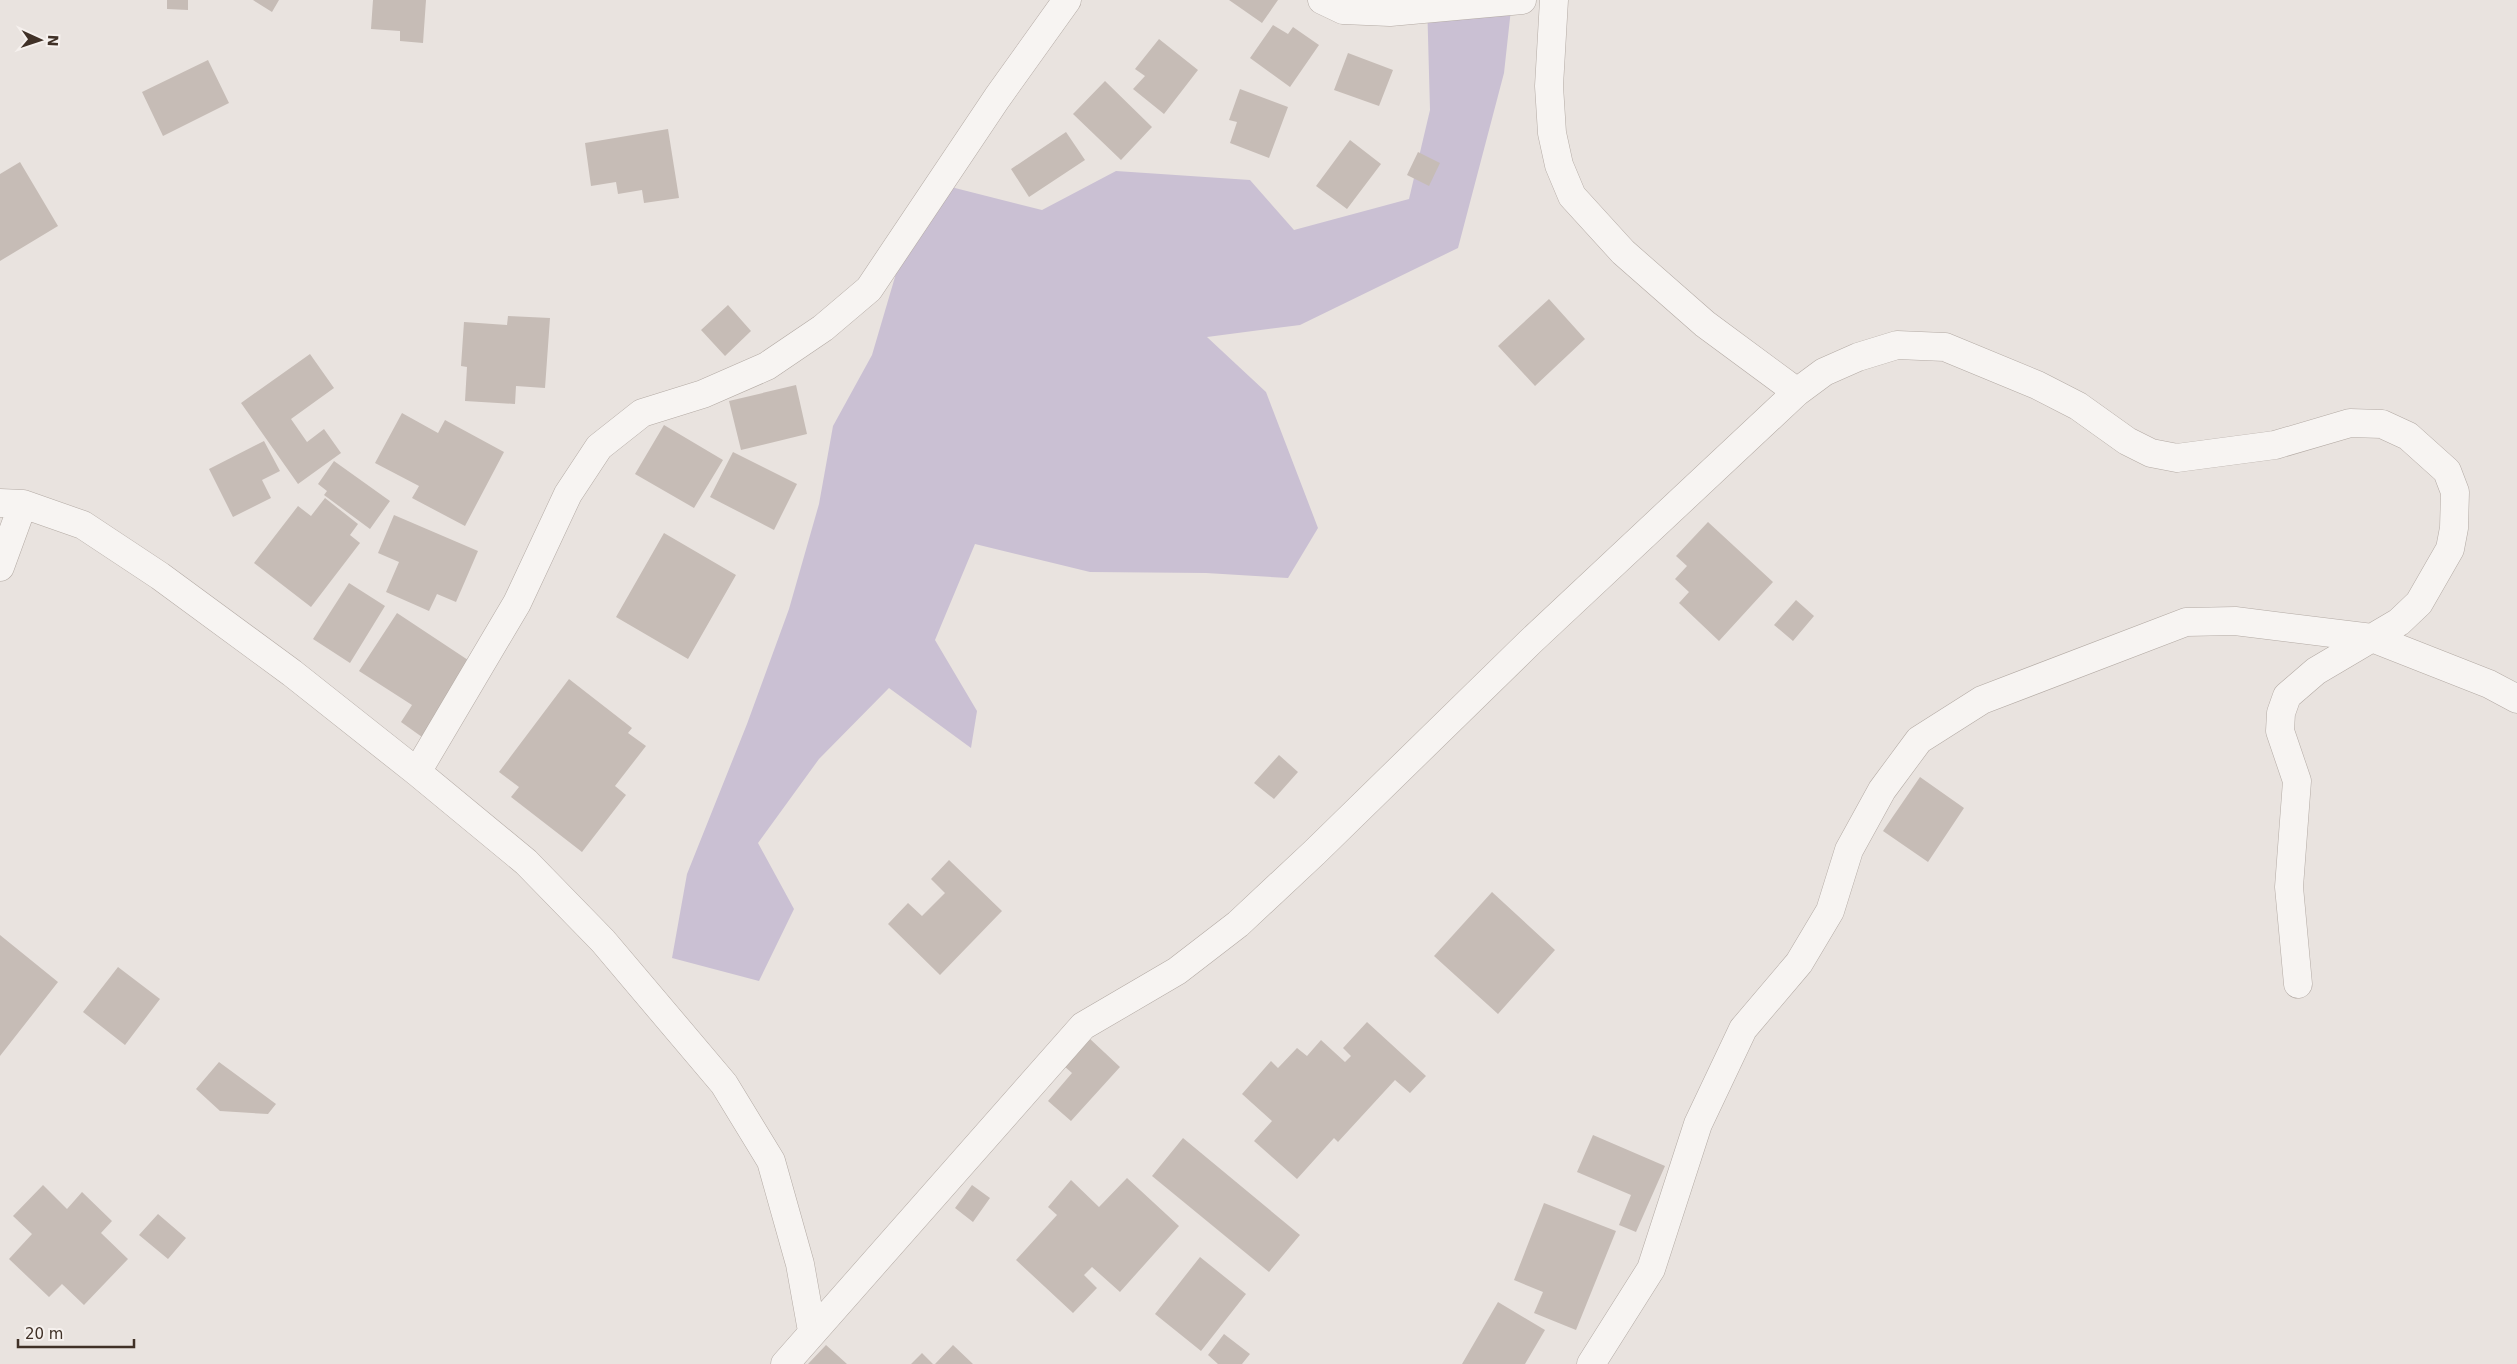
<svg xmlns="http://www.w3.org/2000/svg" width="2517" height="1364" viewBox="0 0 2517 1364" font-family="'DejaVu Sans',sans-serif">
<rect width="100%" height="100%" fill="#e9e3df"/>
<path fill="#cac0d3" d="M1427 0H1512L1504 73 1458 248 1300 325 1207 337 1266 392 1318 528 1288 578 1206 573 1090 572 975 544 935 640 977 711 971 748 889 688 819 759 758 843 794 909 759 981 672 958 687 874 747 724 789 609 819 504 833 426 872 355 905 243 951 187 1042 210 1116 171 1250 180 1294 230 1409 199 1430 110Z"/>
<path fill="#c6bcb6" d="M167 0H188V10L167 9Z
M253 0H279L272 12Z
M373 0H426L423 43 400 41V31L371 29Z
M1229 0H1278L1262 23Z
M1273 25 1288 34 1293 27 1319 45 1290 87 1250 58Z
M1159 39 1198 70 1164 114 1133 89 1145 76 1135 69Z
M1348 53 1393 70 1379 106 1334 90Z
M208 60 229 103 163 136 142 92Z
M1105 81 1152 127 1121 160 1073 114Z
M1240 89 1288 107 1269 158 1230 143 1237 122 1229 120Z
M668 129 679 198 644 203 642 190 618 194 616 182 591 186 585 143Z
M1066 132 1085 160 1029 197 1011 169Z
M1350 140 1381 164 1347 209 1316 186Z
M1418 152 1440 163 1429 186 1407 175Z
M20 162 58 226 0 261V174Z
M1549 299 1585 339 1535 386 1498 346Z
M728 305 751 331 725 356 701 330Z
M508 316 550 318 545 388 516 386 515 404 465 401 467 367 461 366 464 322 507 325Z
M310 354 334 388 291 419 307 442 324 429 341 453 298 484 241 403Z
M796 385 807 434 741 450 729 401Z
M402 413 438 433 445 420 504 452 465 526 412 498 419 486 375 463Z
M664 425 723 460 694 508 635 474Z
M264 441 280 471 262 480 271 498 233 517 209 469Z
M733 452 797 484 774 530 710 497Z
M334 461 390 501 370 529 324 495 327 491 318 484Z
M325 498 358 524 350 535 360 543 311 607 254 563 298 506 311 516Z
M394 515 478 551 456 602 437 594 429 611 386 592 399 562 378 553Z
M1708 522 1773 582 1719 641 1679 603 1689 592 1675 579 1687 566 1676 556Z
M664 533 736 575 688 659 616 617Z
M349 583 385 606 350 663 313 639Z
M1796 600 1814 616 1793 641 1774 625Z
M397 613 471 662 422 737 401 722 412 705 359 671Z
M569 679 632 728 628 733 646 746 615 786 626 795 582 852 511 797 519 787 499 772Z
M1279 755 1298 772 1274 799 1254 783Z
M1920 777 1964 808 1928 862 1883 831Z
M949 860 1002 911 940 975 888 924 908 903 922 916 945 893 931 879Z
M1492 892 1555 950 1498 1014 1434 956Z
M0 935 58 982 0 1056Z
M118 967 160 999 125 1045 83 1012Z
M1367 1022 1426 1076 1410 1093 1395 1080 1338 1142 1334 1138 1297 1179 1254 1141 1272 1121 1242 1094 1271 1061 1278 1068 1297 1048 1307 1056 1321 1040 1345 1062 1351 1056 1343 1048Z
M1089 1038 1120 1067 1071 1121 1048 1101 1072 1073 1064 1066Z
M219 1062 276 1104 268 1114 220 1111 196 1089Z
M1593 1135 1665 1166 1636 1232 1619 1225 1631 1195 1577 1172Z
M1183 1138 1300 1235 1269 1272 1152 1176Z
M1127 1178 1179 1226 1120 1292 1092 1267 1084 1275 1097 1288 1073 1313 1016 1260 1057 1215 1048 1207 1071 1180 1099 1207Z
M43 1185 67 1209 82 1192 112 1221 101 1233 128 1259 84 1305 62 1284 49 1297 9 1259 32 1234 13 1216Z
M972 1185 990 1198 973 1222 955 1208Z
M1544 1203 1616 1231 1576 1330 1534 1313 1543 1292 1514 1280Z
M158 1214 186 1238 168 1259 139 1235Z
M1200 1257 1246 1294 1201 1351 1155 1314Z
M1498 1302 1545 1330 1525 1364H1462Z
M1224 1334 1250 1354 1242 1364H1218L1208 1355Z
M826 1345 847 1364H808Z
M953 1345 973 1364H935Z
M922 1353 933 1364H911Z"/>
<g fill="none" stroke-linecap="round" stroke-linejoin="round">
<defs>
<path id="minor" d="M1322 0 1343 10 1390 12 1522 0
M1554 0 1549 86 1552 133 1559 165 1572 196 1623 252 1705 324 1797 392
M0 503 23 504 83 525 160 576 292 673 417 772 526 862 603 941 724 1084 771 1161 800 1264 812 1331
M0 567 23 504
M417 772 517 603 568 494 599 447 642 413 703 394 767 366 823 328 869 289 997 98 1067 0
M785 1364 1083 1026 1177 971 1238 924 1315 852 1530 642 1797 392 1824 372 1858 357 1897 345 1945 347 2037 385 2078 406 2127 441 2151 453 2177 458 2275 445 2350 423 2382 424 2408 436 2447 471 2455 492 2454 528 2450 549 2419 603 2399 622 2316 671 2287 696 2281 713 2280 731 2297 781 2289 887 2298 984
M1591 1364 1651 1269 1698 1124 1743 1029 1799 963 1830 911 1849 850 1882 790 1919 740 1982 700 2186 622 2235 621 2372 638 2489 684 2517 699"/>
</defs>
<use href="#minor" stroke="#b3aaa4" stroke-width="29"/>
<use href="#minor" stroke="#f7f4f2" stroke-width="28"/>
</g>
<g transform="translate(40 40) rotate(93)" stroke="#f6f1ee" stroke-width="4" paint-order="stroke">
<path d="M0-4L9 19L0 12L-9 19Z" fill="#403127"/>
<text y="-8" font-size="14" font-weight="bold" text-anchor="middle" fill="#403127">N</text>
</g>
<path d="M18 1339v8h116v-8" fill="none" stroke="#403127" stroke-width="2.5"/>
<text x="25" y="1339" font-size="15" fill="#403127" stroke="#f6f1ee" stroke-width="4" paint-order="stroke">20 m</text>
</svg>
